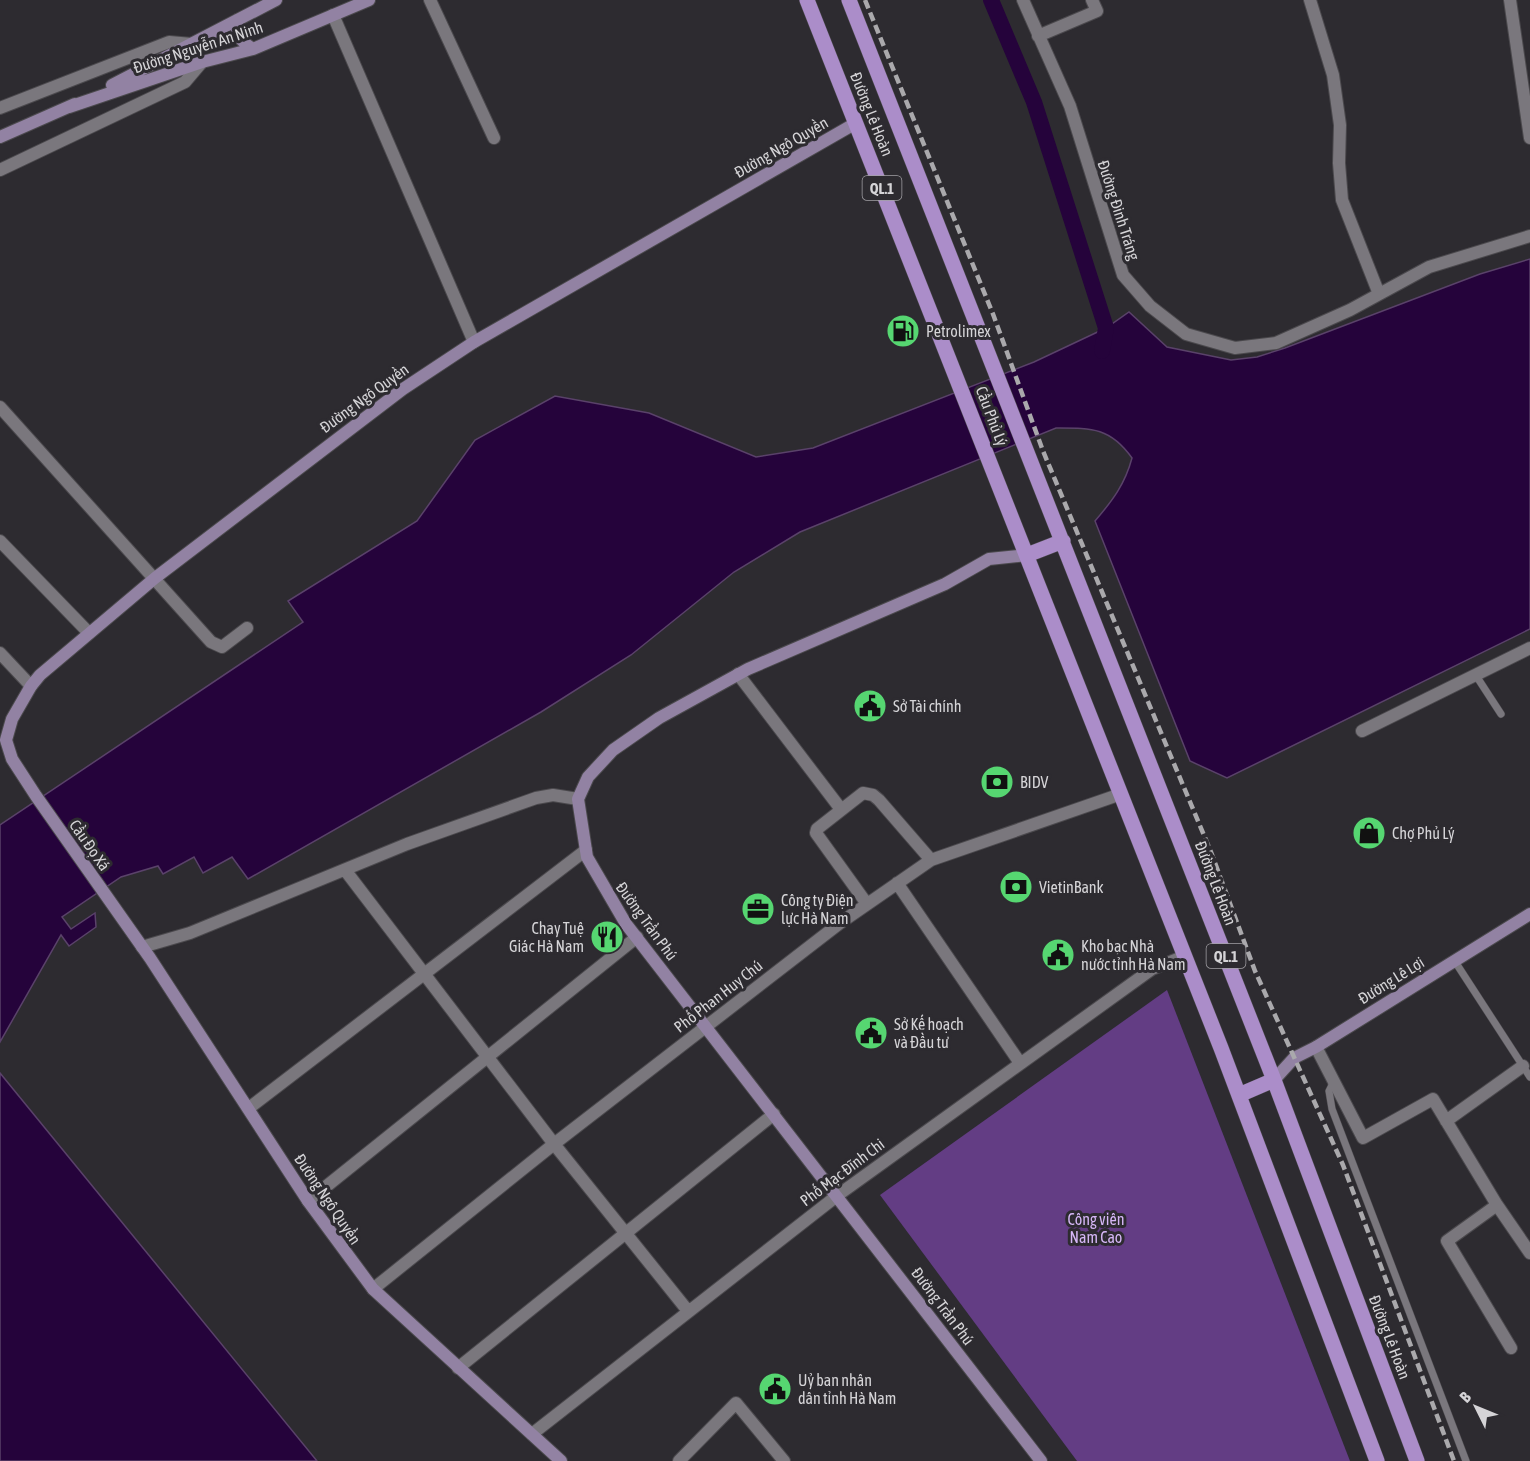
<svg xmlns="http://www.w3.org/2000/svg" width="1530" height="1461" viewBox="0 0 1530 1461" font-family="'Asap Condensed',sans-serif">
<rect width="100%" height="100%" fill="#2d2b30"/>
<path fill="#633d84" d="M1167 990 1350 1461H1077L880 1195Z"/>
<path fill="#25033b" stroke="#5a426a" stroke-width="1.5" d="M1530 259V629L1227 778 1190 761 1095 521C1113 500 1125 484 1132 458 1110 427 1091 428 1056 428L800 532 734 572 631 655 541 712 248 879 232 857 203 873 194 857 163 874 158 866 121 877 62 917 71 929 95 913 96 927 69 946 61 935 0 1042V825L303 622 288 601 417 521 475 440 555 396 649 413 756 457 813 448 1034 362 1106 328 1129 312 1167 347 1231 360 1257 357 1285 348 1480 274Z
M0 1073 317 1461H0Z"/>
<g fill="none" stroke-linecap="round" stroke-linejoin="round">
<path stroke="#25033b" stroke-width="16" d="M991 0 1034 102 1106 328 1102 351"/>
<defs>
<path id="lane" d="M1475 674 1501 714
M1454 960 1530 1077
M1334 1081 1329 1091 1332 1109 1466 1461"/>
<path id="street" d="M430 0 494 138
M1023 0 1070 106 1123 275 1150 306 1186 334 1235 348 1276 343 1350 310 1429 267 1530 236
M1310 0 1333 75 1340 125 1339 163 1342 200 1379 294
M1510 0 1530 138
M333 15 474 342
M1038 36 1097 11 1092 0
M0 108 169 42 192 44
M0 170 185 82 202 62
M0 407 211 642 222 647 247 628
M0 541 89 633
M0 653 31 686
M738 674 840 808
M1362 731 1530 648
M345 870 554 1144 688 1311
M897 883 1020 1063
M867 904 816 833 817 829 863 793 873 795 879 800 931 860
M142 947 190 933 407 844 536 798 553 795 578 799
M1316 1047 1363 1138 1433 1099 1497 1205 1530 1253
M249 1108 586 850
M1446 1121 1523 1066
M308 1201 637 937
M1497 1205 1447 1241 1511 1348
M373 1289 554 1144 840 923 931 860 1121 794
M458 1368 774 1114
M532 1434 838 1195 1152 969 1185 956
M679 1461 736 1403 784 1461"/>
<path id="secondary" d="M237 20C235 34 241 42 253 49
M112 85 276 0
M69 107 202 62 253 49 369 0
M0 137 75 104
M1027 555 989 559 945 584 748 669 659 718 613 750 588 777 578 799 587 857 626 924 1041 1461
M1274 1080 1294 1058 1316 1047 1530 914
M561 1461 373 1289 308 1201 150 958 36 796 12 759 6 740 12 719 31 686 40 675 155 578 403 389 474 342 856 123"/>
<path id="primary" d="M807 0 1221 1048 1377 1461
M849 0 1274 1080 1417 1461
M1027 555 1063 541
M1239 1095 1274 1080"/>
</defs>
<use href="#lane" stroke="#4b494d" stroke-width="8"/>
<use href="#street" stroke="#4b494d" stroke-width="14"/>
<use href="#secondary" stroke="#4b494d" stroke-width="14"/>
<use href="#primary" stroke="#4b494d" stroke-width="16"/>
<use href="#lane" stroke="#7a777d" stroke-width="7"/>
<use href="#street" stroke="#7a777d" stroke-width="12"/>
<use href="#secondary" stroke="#9282a3" stroke-width="12"/>
<use href="#primary" stroke="#ab8dc9" stroke-width="15"/>
<path stroke="#aaa9ac" stroke-width="4.5" stroke-dasharray="9 4.5" stroke-linecap="butt" d="M865 0 993 314 1043 451 1211 852 1255 971 1343 1165 1454 1461"/>
</g>
<defs>
<symbol id="fuel-disc" viewBox="-11 -11 22 22"><circle r="9.5" fill="#56d671" stroke="#2d2b30"/><path d="M-5.5-6h7V0h2V4h1.3V-2.5L3-4.5l.8-.8L6-3V5H2.5V1h-1V6h-7ZM-4.2-4.7v3.2H.2V-4.7Z" fill="#111"/></symbol>
<symbol id="civic-disc" viewBox="-11 -11 22 22"><circle r="9.5" fill="#56d671" stroke="#2d2b30"/><path d="M-.6-6.5H3V-4.5H.6V-3L4-1V1h2V6H-6V1h2V-1L-.6-3ZM-1.2 2.5V6h2.4V2.5Z" fill="#111"/></symbol>
<symbol id="bank-disc" viewBox="-11 -11 22 22"><circle r="9.5" fill="#56d671" stroke="#2d2b30"/><path d="M-6-4H6V4H-6ZM0-2.3a2.3 2.3 0 1 0 0 4.6a2.3 2.3 0 1 0 0-4.6Z" fill="#111"/></symbol>
<symbol id="shop-disc" viewBox="-11 -11 22 22"><circle r="9.5" fill="#56d671" stroke="#2d2b30"/><path d="M-5-2.5h2.3a2.7 3.5 0 0 1 5.4 0H5L5.5 6h-11ZM-1.5-2.5h3a1.5 2.3 0 0 0-3 0Z" fill="#111"/></symbol>
<symbol id="office-disc" viewBox="-11 -11 22 22"><circle r="9.5" fill="#56d671" stroke="#2d2b30"/><path d="M-6-3h4V-5.5h4V-3h4V5H-6ZM-1-4.5V-3h2v-1.5ZM-6 0V1H6V0Z" fill="#111"/></symbol>
<symbol id="restaurant-disc" viewBox="-11 -11 22 22"><circle r="9.5" fill="#56d671" stroke="#2d2b30"/><path d="M-5-6h1v4h1v-4h1v4h1v-4h1v5L-1.5 .5V6h-2V.5L-5-1ZM5-6V6H3V1.5H1.5Q1.5-4 5-6Z" fill="#111"/></symbol>
</defs>
<g fill-rule="evenodd">
<use href="#fuel-disc" x="884" y="312" width="38" height="38"/>
<use href="#civic-disc" x="851" y="687" width="38" height="38"/>
<use href="#bank-disc" x="978" y="763" width="38" height="38"/>
<use href="#shop-disc" x="1350" y="814" width="38" height="38"/>
<use href="#bank-disc" x="997" y="868" width="38" height="38"/>
<use href="#office-disc" x="739" y="890" width="38" height="38"/>
<use href="#restaurant-disc" x="588" y="918" width="38" height="38"/>
<use href="#civic-disc" x="1039" y="936" width="38" height="38"/>
<use href="#civic-disc" x="852" y="1014" width="38" height="38"/>
<use href="#civic-disc" x="756" y="1370" width="38" height="38"/>
</g>
<g text-anchor="middle" dominant-baseline="central" stroke-width="6" stroke-linejoin="round" paint-order="stroke">
<g fill="#2d2b30" stroke="#a3a1a5" stroke-width="1.5">
<rect x="862.5" y="176" width="39" height="24" rx="4.5"/>
<rect x="1206.5" y="944" width="39" height="24" rx="4.5"/>
</g>
<g font-size="15" font-weight="bold" fill="#d5d4d7">
<text x="882" y="188">QL.1</text>
<text x="1226" y="956">QL.1</text>
</g>
<g font-size="16" fill="#d5d4d7" stroke="#2d2b30">
<text transform="translate(198 47) rotate(-18)">Đường Nguyễn An Ninh</text>
<text transform="translate(872 114) rotate(68)">Đường Lê Hoàn</text>
<text transform="translate(781 147) rotate(-30)">Đường Ngô Quyền</text>
<text transform="translate(1119 210) rotate(72)">Đường Đinh Tráng</text>
<text transform="translate(364 398) rotate(-36)">Đường Ngô Quyền</text>
<text transform="translate(992 416) rotate(69)">Cầu Phủ Lý</text>
<text transform="translate(90 845) rotate(55)">Cầu Đọ Xá</text>
<text transform="translate(1216 883) rotate(69)">Đường Lê Hoàn</text>
<text transform="translate(647 921) rotate(54)">Đường Trần Phú</text>
<text transform="translate(1391 980) rotate(-32)">Đường Lê Lợi</text>
<text transform="translate(718 996) rotate(-38)">Phố Phan Huy Chú</text>
<text transform="translate(842 1172) rotate(-37)">Phố Mạc Đĩnh Chi</text>
<text transform="translate(328 1199) rotate(56)">Đường Ngô Quyền</text>
<text transform="translate(943 1306) rotate(53)">Đường Trần Phú</text>
<text transform="translate(1390 1337) rotate(69)">Đường Lê Hoàn</text>
</g>
<g font-size="16" fill="#d5d4d7" stroke="#2d2b30" text-anchor="start">
<text x="926" y="331">Petrolimex</text>
<text x="893" y="706">Sở Tài chính</text>
<text x="1020" y="782">BIDV</text>
<text x="1392" y="833">Chợ Phủ Lý</text>
<text x="1039" y="887">VietinBank</text>
<text x="781" y="900">Công ty Điện<tspan x="781" dy="18">lực Hà Nam</tspan></text>
<text x="584" y="928" text-anchor="end">Chay Tuệ<tspan x="584" dy="18">Giác Hà Nam</tspan></text>
<text x="1081" y="946">Kho bạc Nhà<tspan x="1081" dy="18">nước tỉnh Hà Nam</tspan></text>
<text x="894" y="1024">Sở Kế hoạch<tspan x="894" dy="18">và Đầu tư</tspan></text>
<text x="798" y="1380">Uỷ ban nhân<tspan x="798" dy="18">dân tỉnh Hà Nam</tspan></text>
</g>
<g font-size="16" fill="#d5b6f6" stroke="#2d2b30">
<text x="1096" y="1219">Công viên<tspan x="1096" dy="18">Nam Cao</tspan></text>
</g>
</g>
<g transform="translate(1476 1407) rotate(313)" stroke="#2d2b30" stroke-width="4.5" paint-order="stroke">
<path d="M0-4.5L10 22L0 15L-10 22Z" fill="#d5d4d7"/>
<text y="-9" font-size="16" font-weight="bold" text-anchor="middle" fill="#d5d4d7">B</text>
</g>
</svg>
